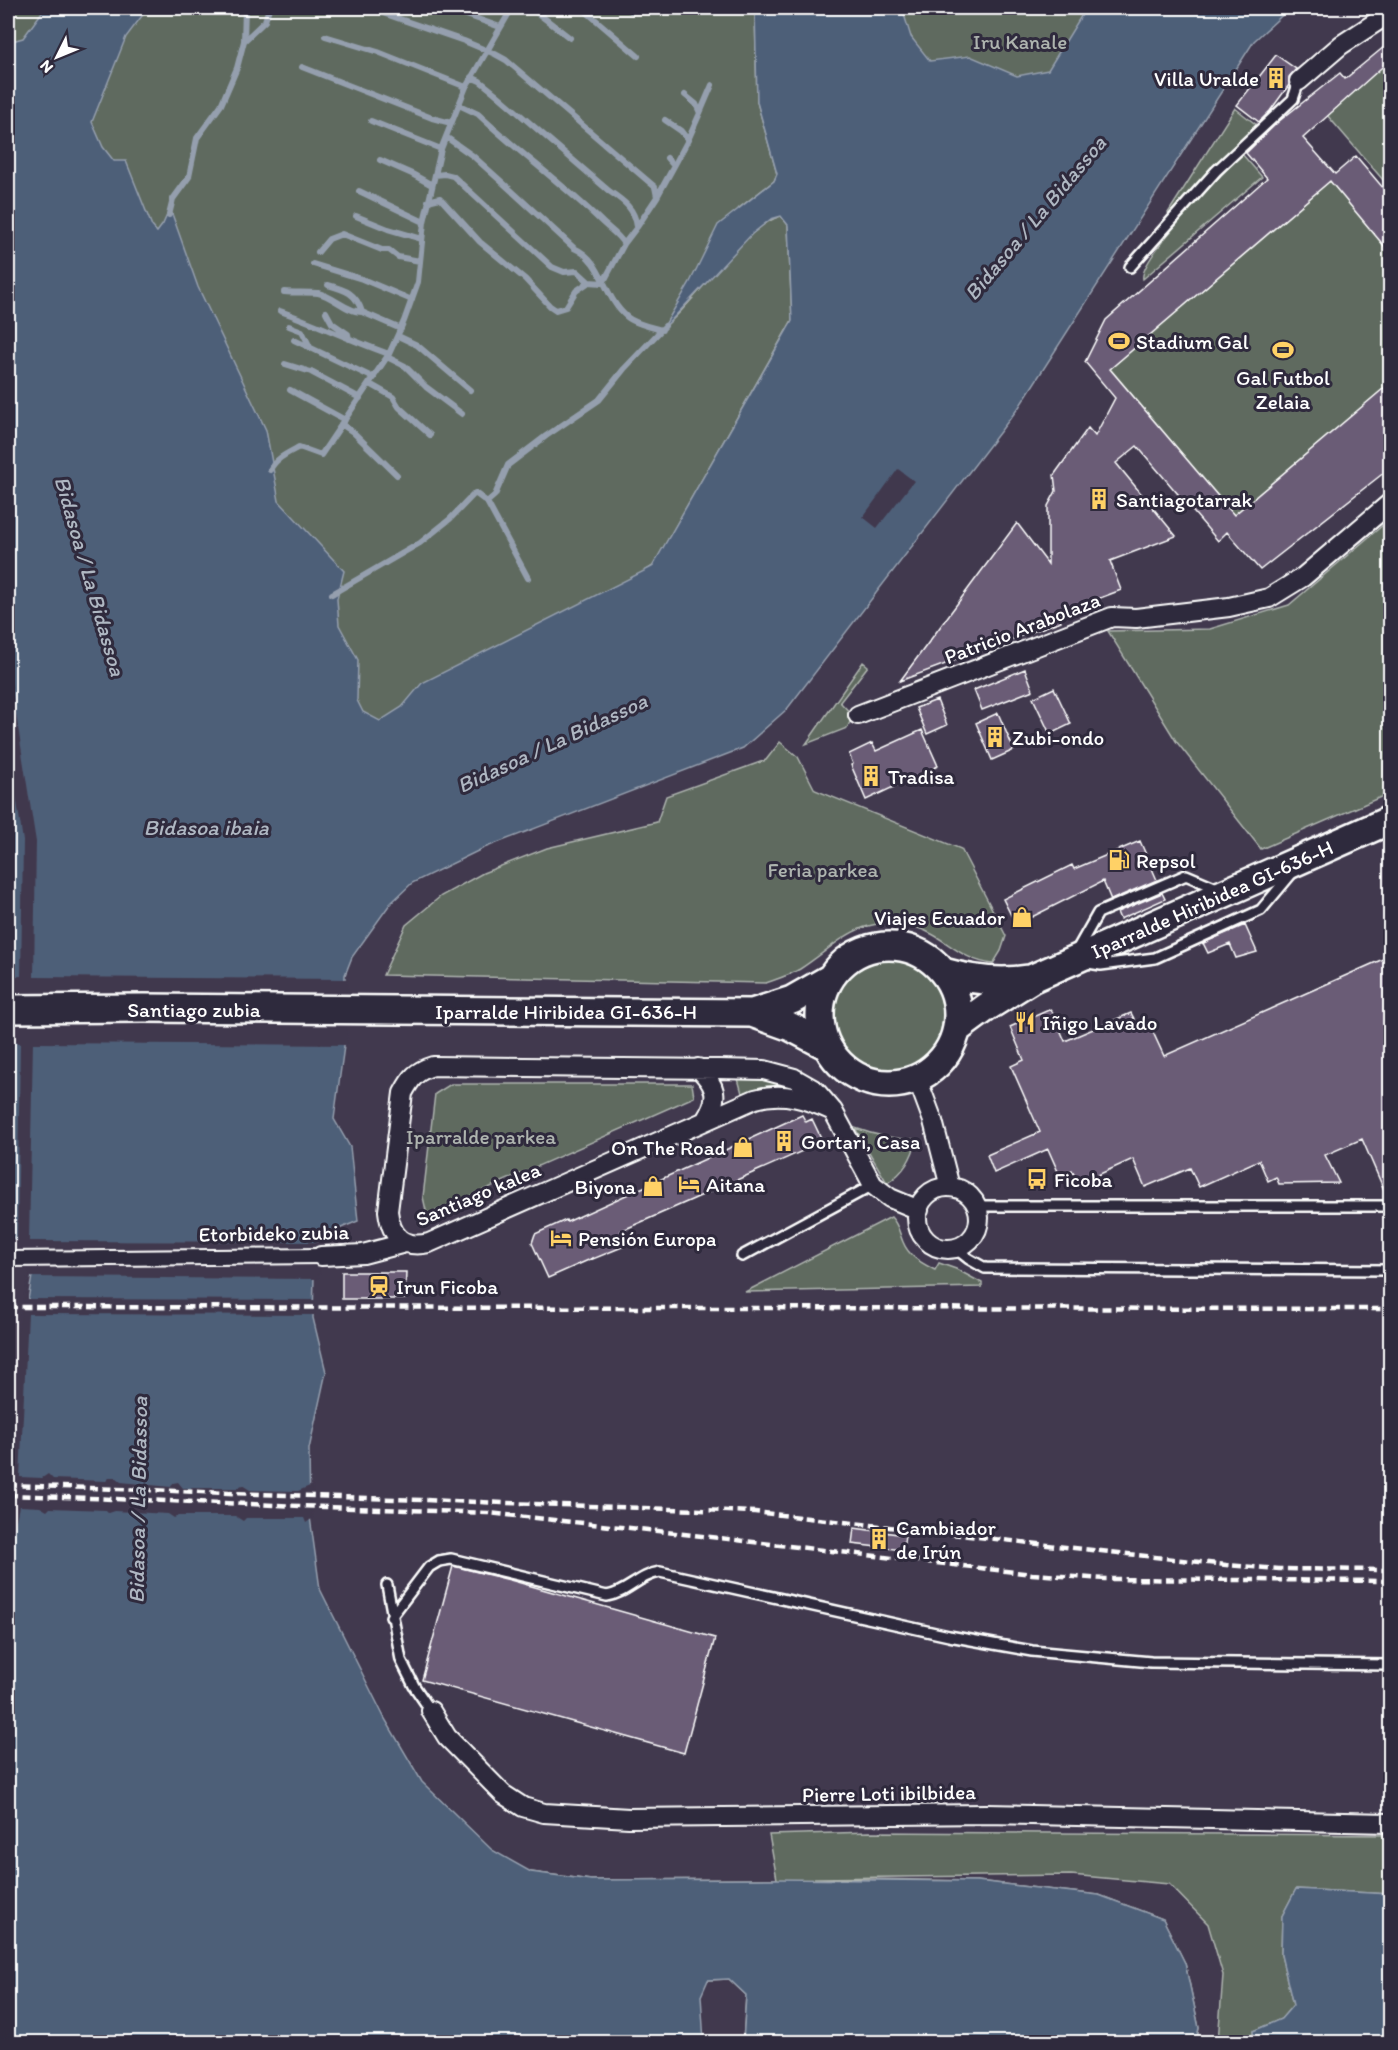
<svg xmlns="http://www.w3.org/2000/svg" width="1398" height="2050" viewBox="0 0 1398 2050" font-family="Itim,sans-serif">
<rect width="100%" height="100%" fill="#41394e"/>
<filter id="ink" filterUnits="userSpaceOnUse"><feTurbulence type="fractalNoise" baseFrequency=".0167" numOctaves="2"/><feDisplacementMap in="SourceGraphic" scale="12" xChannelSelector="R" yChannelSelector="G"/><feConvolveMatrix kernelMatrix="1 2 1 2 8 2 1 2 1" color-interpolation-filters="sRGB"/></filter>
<g filter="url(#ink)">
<path fill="#5e6a5f" stroke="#aeb4af" stroke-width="1.5" d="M8 8H755L757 102 777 174 774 181 739 208 664 327C698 301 742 227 781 216L788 225 792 320 653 566 357 753 8 45Z
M893 8H1175L993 167Z
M1390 60V188L1327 115Z
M1235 108 1258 126 1220 160 1171 217 1168 213Z
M1242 154 1262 177 1143 279C1138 259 1224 172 1242 154Z
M1330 181 1390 253V383L1234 515 1110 369Z
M1390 519V793L1261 849 1176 741 1108 631 1210 629 1289 605Z
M863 662 868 666 840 702 853 716 847 728 806 744Z
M780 742 798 757 815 790 961 849 1006 936 1001 951 993 964C958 960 946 936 915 927 861 912 840 943 800 969 790 975 777 979 766 983L383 975 406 925 441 896 483 873 547 848 657 822 666 796 766 760Z
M833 1015a55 55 0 1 1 110 0a55 55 0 1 1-110 0Z
M737 1075 760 1076 805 1090 743 1097Z
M451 1084H692L694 1097 427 1215 423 1197 435 1094Z
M855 1128C877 1136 895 1140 917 1139 912 1158 904 1173 887 1183Z
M891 1217C899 1225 899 1233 903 1242 909 1257 922 1263 935 1270L939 1263 956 1269 982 1283V1287L745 1292Z
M870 1832 1390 1835V1894L1296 1889 1282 1916 1281 1955 1293 2005 1281 2019 1253 2031 1254 2042H1218L1223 1975 1208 1924 1169 1884 1071 1875 814 1878 977 1881 1099 1895 1163 1919 1185 1963 1199 2028 1196 2042H743L746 1995 729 1979 708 1980 531 1872 591 1880 777 1879 769 1835Z"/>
<path fill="#4e5f78" stroke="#959fae" stroke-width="1.5" d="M45 8H148L126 37 92 122 103 147 114 161H126L152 226 157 232 163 224 170 208 198 287 266 430 279 501 344 571 337 599 339 625 358 660 357 700 363 712 380 721 402 707 422 683 652 567 792 321 788 225 781 216 771 219 752 234 662 330 690 282 718 225 774 181 777 174 757 102 755 8H902L911 37 930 61 970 56 1017 76 1048 70 1086 8H1290L1254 41 1019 407 787 709 743 748 484 848 412 883 390 904 352 957 345 975 344 1046 334 1119 350 1147 358 1221 317 1238V1272L314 1276 313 1318 326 1372 309 1449 310 1517 320 1589 385 1719 422 1782 492 1850 531 1872 591 1880 778 1879 977 1881 1099 1895 1163 1919 1185 1963 1199 2028 1196 2042H743L746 1995 729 1979 708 1980 701 1996 704 2042H8V1389L26 1312 33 1270 10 1232 8 1215 14 951 12 834 8 805V42L23 38Z
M1296 1889 1390 1894V2042H1254L1253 2031 1281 2019 1293 2005 1281 1955 1282 1916Z"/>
<path fill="#41394e" d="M898 469 914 481 877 528 863 517Z
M8 663 36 842 34 977 348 979 347 1045 33 1043 29 1241 320 1242V1272L317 1279 29 1277 30 1270 12 1241H17L20 1043 10 1042V977L21 976 23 841 8 744Z
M28 1279V1299L315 1300V1315L28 1314 20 1477 42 1478 48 1474 53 1479 106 1481 110 1477H115L121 1482 171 1487 173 1483 178 1482 183 1488H237L242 1485 250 1490 298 1491 312 1485 313 1518 306 1523 304 1518H246L243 1521 235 1516H178L174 1518 168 1514 114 1511 108 1513 105 1510 50 1508 47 1511 40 1507 19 1506 8 1560V1477L14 1349Z"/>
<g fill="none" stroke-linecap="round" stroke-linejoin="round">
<path stroke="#959fae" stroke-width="6" d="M368 8 464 41 495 54 506 60 655 187 657 197 637 227
M447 8 500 27
M531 8 570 38
M582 8 638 56
M626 8 631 11
M325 36 378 52 466 87
M244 41 245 8
M302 67 432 118 451 123
M471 77 480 81 495 93 609 191C624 201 635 209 637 227L624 244
M685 95 696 104 700 113 688 140
M459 105 478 114C517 151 562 183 601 221 609 229 618 234 624 244L603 283
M700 113 712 85
M665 120 681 131 688 140 674 166
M371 121 441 149
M446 137 473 156 502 182 574 248C604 261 602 296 627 317 635 324 651 327 662 330
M380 160 412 174 432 185
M435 175 445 174 453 176 552 267 564 272 577 271 589 282
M359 191 424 222
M657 197 674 166 667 158
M428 201 440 198 480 242 525 279 550 306 556 310 566 307 576 291 589 282 603 283
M169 215 173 199 189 177 197 138 221 105 237 68 244 41 265 21 269 8
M356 216 388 229 422 239
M318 252 329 239 342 234 382 250H389L398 257 420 261
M313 264 362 279 412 300
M328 285C346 290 356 293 362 312L401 329
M284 292C295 293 307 292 318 293 333 296 347 312 362 312
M280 311C317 324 352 341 389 354
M326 312 332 323 348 334 349 339
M289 326 302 331 310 347
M398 336 417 345 470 390
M294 340 374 378
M387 357 405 366 426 387 462 414
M285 364 311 372 360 398
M370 384 393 397 399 407 430 435
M290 390 345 420
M341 424 353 432 397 475
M270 470C276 458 288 453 299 447L321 455 389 354 404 321 418 282 424 222 441 149 466 87 512 8
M487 502 528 578
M332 594 420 543 450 519 475 493 487 502 495 495 508 465 546 436 599 400 624 369 665 326"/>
</g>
<path fill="#6a5b76" stroke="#fff" stroke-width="1.5" d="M1390 42V60L1303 138 1335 174 1356 156 1390 196V253L1330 181 1110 369 1234 515 1390 383V468L1260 570 1227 532 1218 541 1137 446 1116 463 1176 536 1110 561 1121 590 1058 614 1061 621 900 681 1017 523 1048 564V506L1056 491 1054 475 1088 428 1095 436 1115 398 1085 362 1106 320 1267 178 1246 153 1278 122 1340 73 1345 79Z
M1276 55 1296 69 1289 77V85L1270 111 1259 122 1237 105Z
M1025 669 1033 690 982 710 974 690Z
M1054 688 1071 724 1050 734 1033 698Z
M937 700 947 725 927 734 916 708Z
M998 713 1014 750 992 760 976 723Z
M922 730 938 766 866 800 851 765 853 764 849 754 872 743 876 751Z
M1140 841 1157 880 1111 900 1103 881 1016 925 1003 899 1072 865 1074 869Z
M1162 893 1165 899 1120 919 1117 912Z
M1245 925 1257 952 1236 958 1230 944 1208 953 1203 943Z
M1390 956V1199H1388L1362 1139 1325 1155 1339 1183 1279 1184 1276 1177 1268 1181 1259 1160 1199 1187 1190 1168 1145 1187 1133 1159 1078 1184 1072 1170 1060 1176 1048 1149 994 1173 987 1155 1040 1132 1011 1066 1024 1060 1010 1027 1051 1009 1065 1041 1131 1013 1141 1032 1151 1028 1164 1056Z
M802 1115 806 1122 812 1119 823 1142 621 1231 627 1245 593 1259V1258L548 1278 532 1243 535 1234 566 1220 567 1222Z
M342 1272H406L405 1299H342Z
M854 1528 905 1535 903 1550 852 1544Z
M453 1566 510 1580 715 1638 684 1753 422 1680Z"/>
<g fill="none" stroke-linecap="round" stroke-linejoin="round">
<defs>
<path id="service" d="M1130 267 1216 171 1293 99 1299 81
M1077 950 1098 913 1186 875 1219 889
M1088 963 1101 965 1155 958 1261 910 1292 873
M977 1206H1390
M955 1248 969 1259 985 1268 1390 1270
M742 1256 873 1185
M387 1585 401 1660 414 1686 431 1711
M391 1617 429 1567 439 1561 451 1559 607 1596C627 1593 639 1575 660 1572L949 1636 1032 1651 1151 1662 1390 1665"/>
<path id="pedestrian" d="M8 1259 321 1256"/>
<path id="minor" d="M1299 81 1341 45 1390 13
M858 715 1112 617 1136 618 1229 607 1269 598 1303 577 1390 503
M698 1068C716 1085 720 1097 706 1119
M917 1078 933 1121 950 1187
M833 1111C806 1099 784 1091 755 1099L429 1243C402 1249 391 1236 388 1211L403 1093C411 1078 416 1071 433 1066L719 1069 764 1070 794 1078 815 1090 833 1111 873 1185 890 1198 919 1210
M917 1218a31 31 0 1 1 62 0a31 31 0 1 1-62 0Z
M321 1256 363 1254 405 1243
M431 1711 447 1737 503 1794 523 1807 544 1813 629 1818 986 1814 1390 1823"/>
<path id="primary" d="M820 1015a69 69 0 1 1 138 0a69 69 0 1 1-138 0Z
M943 972C971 980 998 984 1028 979
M8 1009 144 1008 752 1013 792 1000 829 979
M752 1013 791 1027 827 1046
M957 1029 987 1007 1033 978 1390 820"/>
</defs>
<use href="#service" stroke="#fff" stroke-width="14"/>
<use href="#pedestrian" stroke="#fff" stroke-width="18"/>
<use href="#minor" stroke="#fff" stroke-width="22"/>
<use href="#primary" stroke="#fff" stroke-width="32"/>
<use href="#service" stroke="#2f2a3d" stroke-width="9"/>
<use href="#pedestrian" stroke="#2f2a3d" stroke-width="14"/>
<use href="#minor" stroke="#2f2a3d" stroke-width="18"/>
<use href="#primary" stroke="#2f2a3d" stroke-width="27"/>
<path stroke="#fff" stroke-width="4.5" stroke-dasharray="9 4.5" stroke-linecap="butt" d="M8 1307 1390 1309
M8 1485 755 1512 1226 1565 1279 1569 1390 1570
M8 1495 488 1513 658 1531 1032 1574 1105 1579 1390 1581"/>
</g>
</g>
<defs>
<symbol id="building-bare" viewBox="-9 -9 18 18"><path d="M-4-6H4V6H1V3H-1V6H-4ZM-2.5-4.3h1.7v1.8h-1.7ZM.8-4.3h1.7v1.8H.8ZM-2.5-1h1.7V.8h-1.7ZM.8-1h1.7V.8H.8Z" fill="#ffd166" stroke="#2f2a3d" stroke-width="2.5" paint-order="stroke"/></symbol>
<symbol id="stadium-bare" viewBox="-9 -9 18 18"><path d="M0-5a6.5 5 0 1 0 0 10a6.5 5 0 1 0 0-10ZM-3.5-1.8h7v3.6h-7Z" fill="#ffd166" stroke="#2f2a3d" stroke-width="2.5" paint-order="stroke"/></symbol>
<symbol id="fuel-bare" viewBox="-9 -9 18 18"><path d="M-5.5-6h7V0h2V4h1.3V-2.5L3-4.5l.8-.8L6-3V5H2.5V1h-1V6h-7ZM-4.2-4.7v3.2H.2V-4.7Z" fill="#ffd166" stroke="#2f2a3d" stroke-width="2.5" paint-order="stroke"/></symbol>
<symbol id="shop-bare" viewBox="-9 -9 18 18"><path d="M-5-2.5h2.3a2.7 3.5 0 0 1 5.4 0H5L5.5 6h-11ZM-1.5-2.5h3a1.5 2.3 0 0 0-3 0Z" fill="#ffd166" stroke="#2f2a3d" stroke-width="2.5" paint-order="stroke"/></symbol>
<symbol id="restaurant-bare" viewBox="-9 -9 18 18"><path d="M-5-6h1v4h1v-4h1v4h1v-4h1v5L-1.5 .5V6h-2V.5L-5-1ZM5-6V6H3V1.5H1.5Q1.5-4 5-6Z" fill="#ffd166" stroke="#2f2a3d" stroke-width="2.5" paint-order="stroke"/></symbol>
<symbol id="bus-bare" viewBox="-9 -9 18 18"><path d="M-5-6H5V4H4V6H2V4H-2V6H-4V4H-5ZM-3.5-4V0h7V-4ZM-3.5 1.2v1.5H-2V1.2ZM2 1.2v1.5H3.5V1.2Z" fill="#ffd166" stroke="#2f2a3d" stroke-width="2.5" paint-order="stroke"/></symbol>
<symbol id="hotel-bare" viewBox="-9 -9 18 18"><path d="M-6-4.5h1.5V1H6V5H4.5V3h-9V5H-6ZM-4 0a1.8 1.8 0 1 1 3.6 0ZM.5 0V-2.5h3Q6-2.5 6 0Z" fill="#ffd166" stroke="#2f2a3d" stroke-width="2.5" paint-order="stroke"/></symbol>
<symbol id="station-bare" viewBox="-9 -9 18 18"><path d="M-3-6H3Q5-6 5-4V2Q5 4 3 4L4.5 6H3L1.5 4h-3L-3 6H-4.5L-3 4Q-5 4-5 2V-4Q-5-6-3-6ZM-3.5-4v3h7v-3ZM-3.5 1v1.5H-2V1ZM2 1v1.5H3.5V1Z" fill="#ffd166" stroke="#2f2a3d" stroke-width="2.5" paint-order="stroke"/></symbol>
</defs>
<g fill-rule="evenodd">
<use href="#building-bare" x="1261" y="63" width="30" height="30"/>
<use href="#stadium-bare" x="1104" y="326" width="30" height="30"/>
<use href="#stadium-bare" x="1268" y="335" width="30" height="30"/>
<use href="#building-bare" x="1084" y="484" width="30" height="30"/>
<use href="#building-bare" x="980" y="722" width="30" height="30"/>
<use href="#building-bare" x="856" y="761" width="30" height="30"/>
<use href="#fuel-bare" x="1104" y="845" width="30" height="30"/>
<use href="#shop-bare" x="1007" y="902" width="30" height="30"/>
<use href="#restaurant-bare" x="1010" y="1007" width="30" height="30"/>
<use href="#building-bare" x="769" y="1126" width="30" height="30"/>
<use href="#shop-bare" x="728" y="1132" width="30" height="30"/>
<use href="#bus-bare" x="1022" y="1164" width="30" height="30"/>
<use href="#hotel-bare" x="674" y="1169" width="30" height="30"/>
<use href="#shop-bare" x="638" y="1171" width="30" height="30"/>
<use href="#hotel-bare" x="546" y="1223" width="30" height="30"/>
<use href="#station-bare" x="364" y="1271" width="30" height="30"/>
<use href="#building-bare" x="864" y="1524" width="30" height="30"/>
</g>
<g text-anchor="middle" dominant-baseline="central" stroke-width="6" stroke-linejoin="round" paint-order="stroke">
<g font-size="21" fill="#aeb4af" stroke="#2f2a3d">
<text x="1020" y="41">Iru Kanale</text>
<text x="823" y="869">Feria parkea</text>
<text x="481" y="1136">Iparralde parkea</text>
</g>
<g font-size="21" fill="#fff" stroke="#2f2a3d" text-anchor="start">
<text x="1259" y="78" text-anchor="end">Villa Uralde</text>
<text x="1136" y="341">Stadium Gal</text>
<text x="1283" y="377" text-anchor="middle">Gal Futbol<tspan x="1283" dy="24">Zelaia</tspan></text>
<text x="1116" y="499">Santiagotarrak</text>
<text x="1012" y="737">Zubi-ondo</text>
<text x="888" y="776">Tradisa</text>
<text x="1136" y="860">Repsol</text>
<text x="1005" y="917" text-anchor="end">Viajes Ecuador</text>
<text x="1042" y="1022">Iñigo Lavado</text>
<text x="801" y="1141">Gortari, Casa</text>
<text x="726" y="1147" text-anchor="end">On The Road</text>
<text x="1054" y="1179">Ficoba</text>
<text x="706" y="1184">Aitana</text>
<text x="636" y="1186" text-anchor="end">Biyona</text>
<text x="578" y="1238">Pensión Europa</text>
<text x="396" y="1286">Irun Ficoba</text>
<text x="896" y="1527">Cambiador<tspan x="896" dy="24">de Irún</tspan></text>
</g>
<g font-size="21" fill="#fff" stroke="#2f2a3d">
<text transform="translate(1022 628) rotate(-21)">Patricio Arabolaza</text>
<text transform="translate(1212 899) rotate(-24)">Iparralde Hiribidea GI-636-H</text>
<text x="194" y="1009">Santiago zubia</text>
<text x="566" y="1011">Iparralde Hiribidea GI-636-H</text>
<text transform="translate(478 1194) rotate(-23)">Santiago kalea</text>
<text transform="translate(274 1233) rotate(-1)">Etorbideko zubia</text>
<text transform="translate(889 1793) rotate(-1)">Pierre Loti ibilbidea</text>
</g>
<g font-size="22" font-style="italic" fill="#afb7c2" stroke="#2f2a3d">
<text transform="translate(1035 218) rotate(-50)">Bidasoa / La Bidassoa</text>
<text transform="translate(90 576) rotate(74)">Bidasoa / La Bidassoa</text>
<text transform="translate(552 743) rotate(-25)">Bidasoa / La Bidassoa</text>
<text x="206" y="827">Bidasoa ibaia</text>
<text transform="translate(138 1500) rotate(-89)">Bidasoa / La Bidassoa</text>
</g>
</g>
<rect width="1398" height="2050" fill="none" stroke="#2f2a3d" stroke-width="30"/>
<rect x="15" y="15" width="1368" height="2020" fill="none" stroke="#fff" stroke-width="2" filter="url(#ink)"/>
<g transform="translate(57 57) rotate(227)" stroke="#2f2a3d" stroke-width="4.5" paint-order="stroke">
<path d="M0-4.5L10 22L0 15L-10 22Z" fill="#ffffff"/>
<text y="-9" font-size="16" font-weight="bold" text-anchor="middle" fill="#ffffff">N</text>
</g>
</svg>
